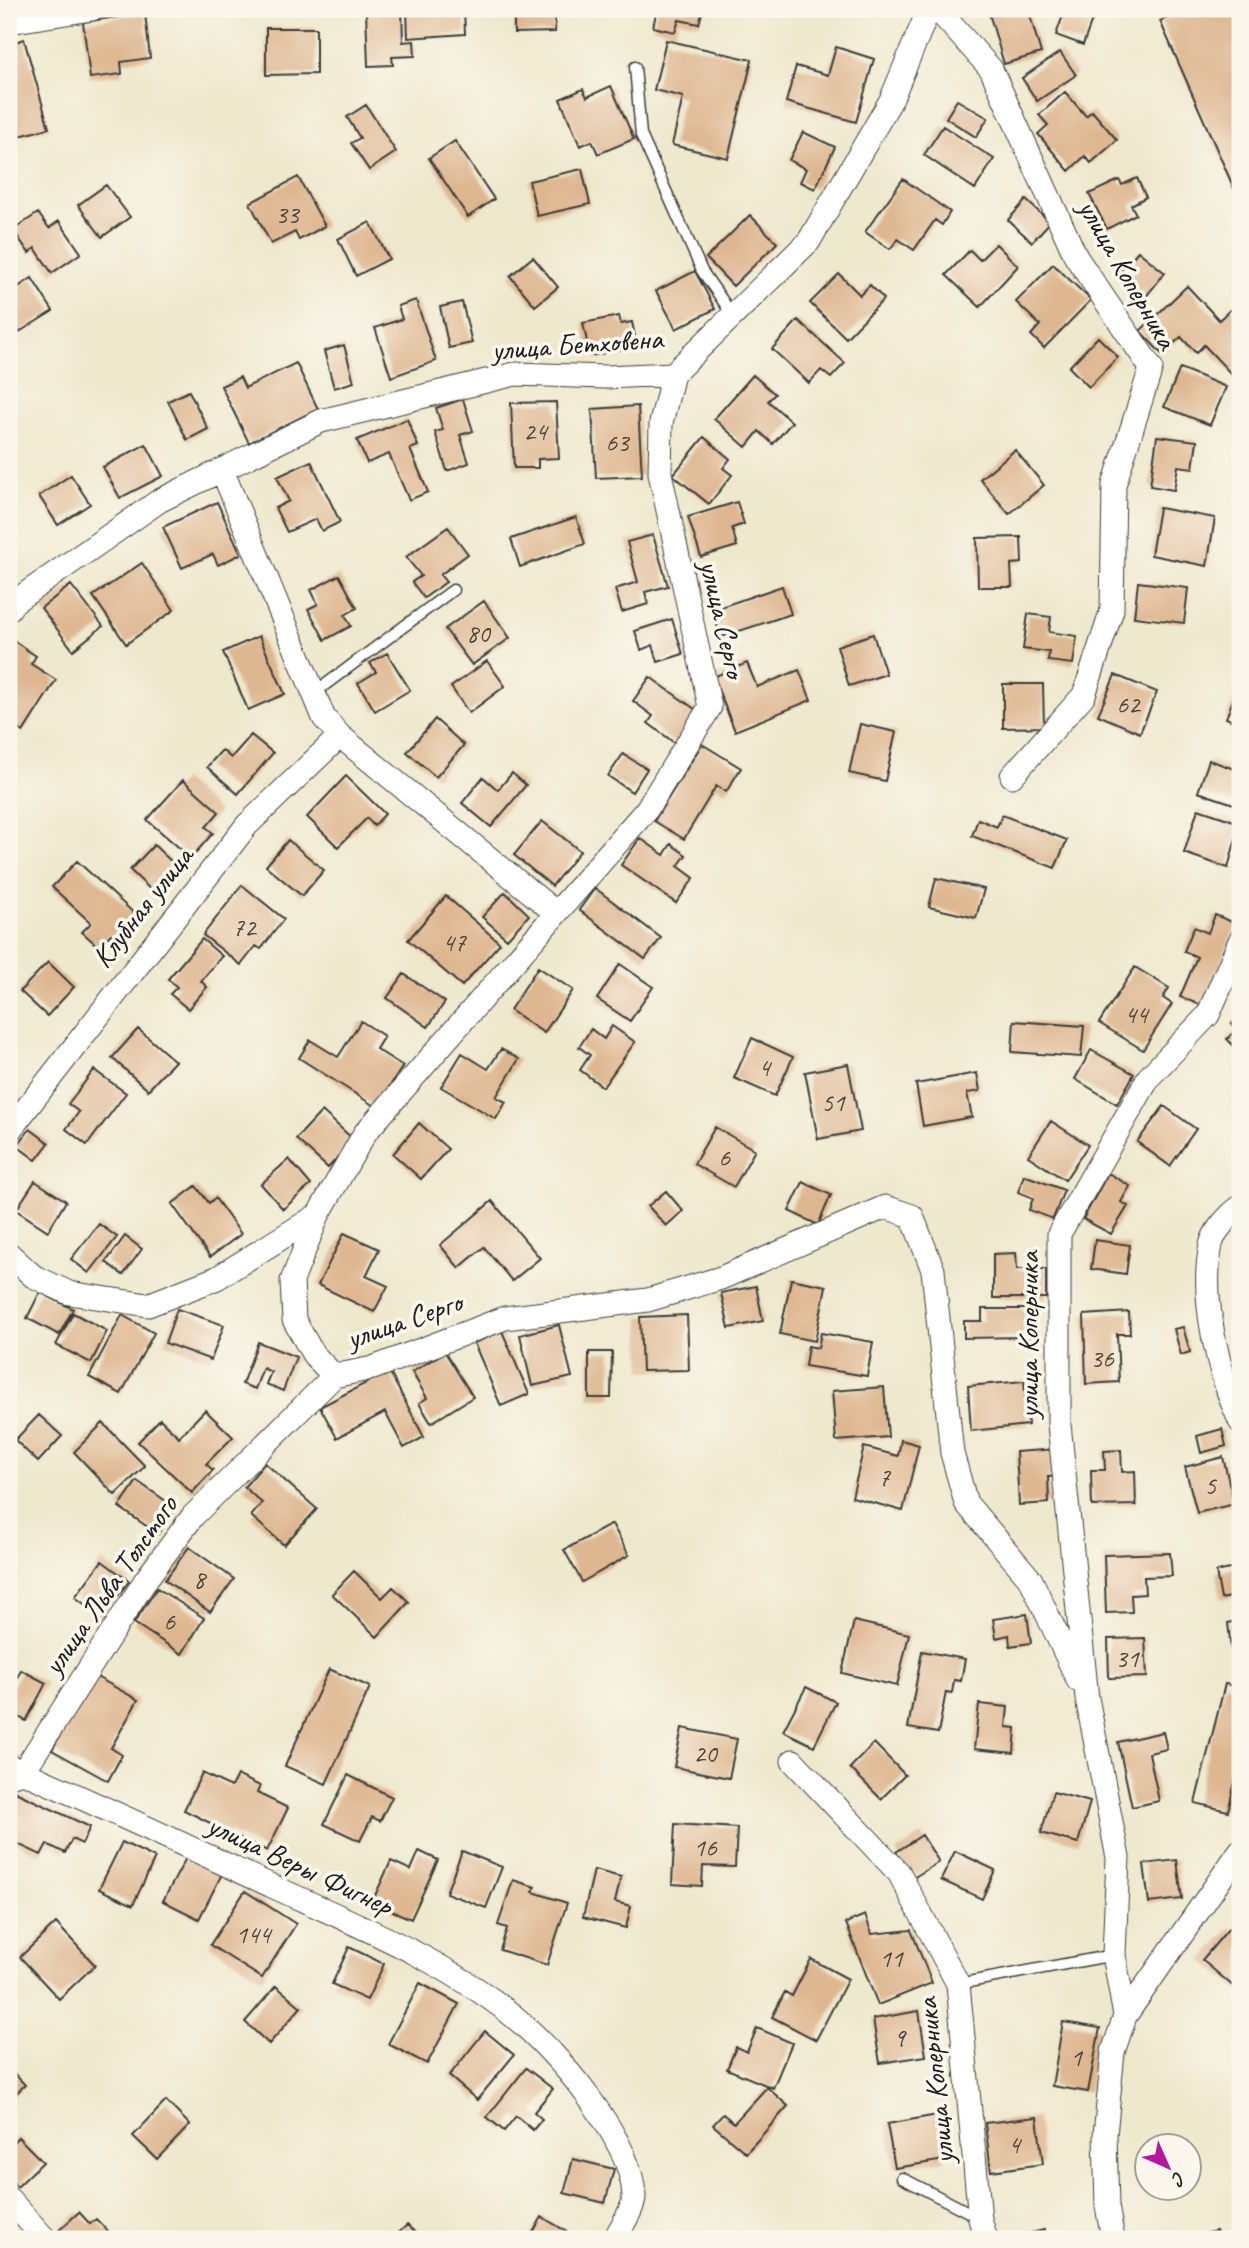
<svg xmlns="http://www.w3.org/2000/svg" width="1249" height="2248" viewBox="0 0 1249 2248" font-family="Caveat,sans-serif">
<rect width="100%" height="100%" fill="#fbf7ec"/>
<filter id="ink" filterUnits="userSpaceOnUse"><feTurbulence type="fractalNoise" baseFrequency=".0143" numOctaves="2"/><feDisplacementMap in="SourceGraphic" scale="14" xChannelSelector="R" yChannelSelector="G"/><feConvolveMatrix kernelMatrix="1 2 1 2 8 2 1 2 1" color-interpolation-filters="sRGB"/></filter>
<filter id="wash" filterUnits="userSpaceOnUse"><feTurbulence type="fractalNoise" baseFrequency=".00686" numOctaves="4" result="noise"/><feDisplacementMap in="SourceGraphic" scale="28" xChannelSelector="R" yChannelSelector="G"/><feGaussianBlur stdDeviation="1.57" result="paint"/><feColorMatrix in="noise" values="0 0 0 0 0 0 0 0 0 0 0 0 0 0 0 0 0 1.4 0 .05"/><feComposite in="paint" operator="in"/></filter>
<g filter="url(#wash)">
<rect width="100%" height="100%" fill="#eee8cd"/>
<g id="blocks">
<path fill="#deb791" d="M366 9H402L403 42 414 41 415 56 392 57 393 65 368 66Z
M407 9H464L465 34 408 38Z
M514 9H555V32L514 33Z
M657 9H703L699 24 679 20 675 32 653 27Z
M1006 9H1028L1041 53 1004 64 989 13Z
M1186 9 1240 11V202L1160 21Z
M1065 10 1092 20 1083 45 1056 35Z
M145 13 150 58 121 62 122 74 90 78 83 22Z
M266 28H316V74L266 75Z
M24 39 49 128 9 139V44Z
M666 40 752 60 728 158 672 145 683 97 654 90Z
M836 47 874 59 856 122 786 102 796 66 828 75Z
M1060 52 1076 75 1037 101 1022 78Z
M611 86 634 139 598 154 592 141 580 146 560 99 583 89 587 97Z
M1065 92 1086 116 1092 111 1117 140 1091 163 1085 156 1069 171 1038 134 1048 125 1039 115Z
M957 100 988 118 976 137 946 118Z
M366 105 396 152 369 170 351 143 360 138 347 117Z
M943 126 994 159 975 189 924 155Z
M803 132 835 147 815 189 800 182 806 169 789 160Z
M455 141 494 199 468 217 429 158Z
M582 169 590 204 537 216 529 181Z
M298 177 325 226 299 240 295 232 271 244 250 203Z
M1137 178 1146 197 1131 205 1136 214 1107 229 1089 194 1119 180 1122 185Z
M903 179 950 212 942 225 935 220 914 250 898 239 890 249 865 232Z
M106 185 130 217 102 237 78 205Z
M1026 200 1050 222 1032 242 1008 220Z
M38 213 49 228 59 221 81 253 52 273 35 248 29 253 13 230Z
M750 215 777 243 733 286 706 258Z
M370 222 389 259 356 276 338 239Z
M996 244 1018 266 980 307 946 275 970 250 980 260Z
M1138 251 1165 273 1144 299 1117 276Z
M533 257 558 287 535 306 510 276Z
M1053 264 1091 300 1044 348 1031 335 1040 325 1016 302Z
M695 271 715 309 676 329 656 291Z
M839 274 860 295 870 285 884 299 846 338 810 303Z
M32 278 53 311 13 336 9 330V279L15 289Z
M1187 286 1219 320 1232 308 1240 317V372L1235 378 1204 345 1196 353 1181 337 1162 354 1140 331Z
M416 300 436 361 391 377 375 328 402 319 398 306Z
M462 302 472 343 449 348 440 307Z
M619 316 621 324 632 322 637 346 590 356 583 323Z
M798 320 845 363 831 378 821 370 809 383 772 349Z
M1098 337 1118 357 1089 387 1069 367Z
M344 345 354 382 334 388 324 351Z
M296 363 318 409 249 443 221 386 240 377 245 388Z
M1180 368 1226 387 1210 425 1164 407Z
M753 375 775 394 768 401 792 422 773 444 759 431 746 447 714 419Z
M189 391 208 429 187 440 168 401Z
M463 399 473 431 460 435 469 463 447 471 435 432 443 430 436 408Z
M556 402 559 458 538 459V468H514L511 403Z
M638 406 642 476 596 478 592 409Z
M407 419 418 446 410 449 428 492 409 500 389 454 367 463 357 440Z
M1157 436 1197 441 1193 468 1178 466 1174 490 1150 486Z
M704 437 730 459 723 468 732 475 709 504 673 475Z
M146 444 163 476 120 498 103 467Z
M1015 450 1044 485 1009 514 980 479Z
M311 461 340 522 322 531 316 519 287 532 275 508 289 501 277 477Z
M71 475 90 504 58 525 39 496Z
M217 502 241 554 218 565 213 554 182 568 163 527Z
M737 502 744 524 732 528 737 546 701 557 688 517Z
M1159 508 1215 518 1207 566 1151 555Z
M576 517 585 544 520 567 511 539Z
M448 527 468 554 440 575 446 582 424 598 412 582 421 576 406 557Z
M653 535 668 586 645 592 648 604 622 612 615 589 638 582 627 542Z
M1021 537 1022 563 1011 564 1012 587H978L977 538Z
M142 563 174 610 126 644 93 596Z
M339 575 357 608 345 615 351 626 325 640 308 609 318 604 311 590Z
M1138 582 1188 588 1184 623 1134 617Z
M71 585 103 626 73 650 41 608Z
M782 586 791 614 721 637 712 610Z
M484 601 510 638 472 665 445 629Z
M1028 614 1051 617 1049 632 1077 636 1073 664 1048 661 1049 652 1023 649Z
M672 619 683 654 658 662 653 645 641 650 635 631Z
M873 634 886 674 849 686 837 646Z
M259 636 285 694 248 710 223 652Z
M14 641 36 656 31 664 56 680 23 732 9 723V650Z
M387 653 410 690 375 711 358 683 376 672 370 663Z
M487 661 505 686 469 713 451 687Z
M747 663 757 687 799 670 811 700 735 731 713 677Z
M1115 675 1157 692 1140 733 1098 715Z
M650 677 699 712 676 744 648 723 653 716 633 701Z
M1240 682V724L1226 718Z
M1003 684H1043L1044 727 1003 728Z
M435 719 464 745 436 777 407 752Z
M860 724 896 732 885 781 849 773Z
M251 735 273 753 238 794 207 767 222 750 231 758Z
M702 744 741 768 726 792 716 786 684 839 654 821Z
M623 754 647 769 632 792 608 776Z
M1209 760 1240 771V806L1198 792Z
M512 773 526 785 491 827 462 803 483 777 498 790Z
M346 776 385 814 374 826 367 818 338 847 307 817Z
M183 780 219 812 206 827 213 833 191 858 147 820Z
M1198 809 1240 823 1228 868 1184 853Z
M1002 815 1067 840 1055 868 972 836 978 819 997 827Z
M542 821 580 851 552 886 514 855Z
M640 838 664 855 671 844 686 855 678 866 694 878 676 903 621 865Z
M288 840 324 870 302 896 266 866Z
M154 845 176 866 152 891 130 870Z
M77 861 137 916 116 939 111 934 99 947 82 932 91 923 52 887Z
M936 878 984 889 976 918 929 907Z
M242 885 284 919 261 949 256 946 241 965 203 935Z
M595 888 661 938 645 959 579 910Z
M505 892 529 915 507 939 482 917Z
M446 896 500 943 462 986 408 940Z
M1215 915 1237 924 1203 1006 1180 997 1197 957 1184 951 1194 927 1208 933Z
M202 939 222 956 201 981 207 987 188 1009 170 994 177 987 168 979Z
M48 962 74 987 47 1016 20 991Z
M620 964 653 987 630 1021 597 999Z
M538 967 573 990 544 1033 510 1010Z
M1135 967 1169 988 1163 998 1172 1004 1143 1050 1099 1023Z
M404 974 445 1002 428 1027 387 998Z
M1240 1016V1044L1236 1048 1227 1039 1237 1029 1232 1024Z
M361 1021 384 1036 376 1049 403 1066 376 1107 299 1058 310 1040 338 1057Z
M1014 1021 1084 1026 1081 1057 1012 1052Z
M612 1026 635 1042 603 1087 580 1070 590 1055 579 1047 591 1029 604 1039Z
M138 1029 175 1061 148 1090 112 1058Z
M752 1038 793 1057 775 1096 734 1078Z
M501 1049 519 1059 496 1097 506 1102 496 1119 441 1087 462 1053 488 1069Z
M1091 1050 1134 1074 1117 1104 1075 1079Z
M848 1064 861 1131 818 1139 805 1072Z
M94 1070 126 1093 87 1145 66 1129 79 1112 68 1104Z
M977 1073 980 1091 967 1093 972 1117 923 1126 916 1084Z
M1164 1106 1196 1129 1170 1166 1137 1142Z
M322 1111 354 1140 328 1168 296 1139Z
M1051 1121 1088 1145 1065 1180 1028 1156Z
M419 1123 448 1149 421 1179 393 1154Z
M715 1127 755 1150 734 1187 694 1164Z
M30 1129 49 1143 36 1160 17 1146Z
M289 1159 311 1185 283 1209 261 1184Z
M1108 1173 1130 1186 1121 1202 1128 1206 1111 1234 1083 1219Z
M1024 1175 1064 1190 1053 1219 1029 1210 1033 1198 1018 1192Z
M35 1181 66 1201 48 1231 16 1210Z
M803 1182 831 1195 818 1225 789 1211Z
M196 1186 209 1203 215 1198 241 1234 210 1257 172 1204Z
M666 1191 683 1211 666 1226 648 1206Z
M492 1201 540 1258 512 1281 484 1247 459 1268 440 1245Z
M99 1224 117 1237 89 1273 71 1259Z
M344 1233 379 1249 366 1276 388 1286 374 1312 318 1285Z
M125 1236 142 1249 123 1275 106 1262Z
M1095 1240 1130 1245 1126 1274 1091 1269Z
M1016 1253 1017 1269H1046V1298H993V1254Z
M791 1279 826 1286 815 1341 780 1334Z
M756 1286 763 1321 729 1328 721 1293Z
M40 1292 73 1309 59 1335 27 1318Z
M177 1309 224 1325 211 1360 165 1343Z
M982 1309H1032V1337L964 1338V1321H982Z
M1129 1312 1130 1334H1117L1119 1382 1086 1384 1084 1315Z
M73 1313 107 1331 91 1363 56 1345Z
M122 1315 154 1333 121 1394 89 1377Z
M687 1315 689 1370 642 1371 640 1317Z
M559 1325 572 1377 532 1386 520 1335Z
M1183 1327 1190 1352 1181 1355 1174 1329Z
M502 1331 529 1394 501 1406 474 1343Z
M821 1333 873 1342 867 1376 805 1366 808 1346 818 1348Z
M258 1342 296 1357 283 1391 266 1384 271 1372 263 1368 255 1389 242 1384Z
M445 1352 473 1397 431 1423 419 1403 427 1398 412 1372Z
M589 1352H612L611 1398H589Z
M389 1371 424 1437 404 1448 385 1412 337 1438 320 1407Z
M1024 1381 1028 1425 971 1431 968 1386Z
M884 1387 888 1437 836 1441 832 1391Z
M205 1410 233 1437 206 1464 213 1470 192 1493 138 1442 160 1419 179 1437Z
M39 1415 62 1436 38 1462 15 1440Z
M103 1423 145 1466 115 1495 74 1452Z
M1222 1429 1226 1446 1201 1453 1197 1436Z
M901 1440 919 1445 903 1511 852 1497 864 1447 898 1456Z
M1058 1449 1059 1476 1048 1477 1049 1503 1019 1505 1016 1452Z
M1121 1450 1122 1472 1135 1471 1136 1505 1092 1506 1091 1470H1105L1104 1451Z
M1223 1457 1234 1504 1197 1513 1185 1467Z
M265 1463 317 1509 284 1545 251 1516 262 1503 244 1487Z
M137 1481 176 1508 158 1534 119 1507Z
M612 1524 629 1555 582 1582 564 1550Z
M189 1547 234 1579 210 1612 165 1580Z
M1240 1549V1595L1221 1599 1216 1572 1239 1567 1235 1550Z
M1170 1553 1172 1576 1144 1577 1145 1594 1131 1595 1132 1612 1106 1613 1104 1555Z
M102 1561 129 1581 102 1617 75 1597Z
M354 1571 382 1598 393 1587 409 1602 377 1637 332 1594Z
M157 1588 204 1618 182 1654 134 1623Z
M1027 1614 1031 1643 1010 1646 1009 1635 996 1638 993 1619Z
M1240 1620V1650L1231 1649 1228 1623Z
M854 1621 909 1634 897 1686 842 1673Z
M1145 1638 1147 1677 1109 1678 1108 1639Z
M922 1651 965 1659 961 1681 954 1680 952 1693 946 1692 938 1733 908 1728Z
M329 1669 370 1687 326 1784 285 1766Z
M21 1670 46 1683 26 1721 9 1712V1693Z
M93 1675 138 1700 111 1748 122 1755 108 1781 52 1750Z
M1225 1684 1240 1687V1761L1228 1811 1195 1803Z
M806 1687 836 1702 814 1746 783 1731Z
M979 1704 1008 1707 1006 1727 1016 1728 1014 1753 974 1749Z
M682 1728 737 1739 729 1778 674 1767Z
M1163 1732 1167 1749 1149 1753 1159 1801 1132 1807 1118 1742Z
M874 1743 905 1775 881 1799 850 1768Z
M202 1773 231 1787 237 1775 260 1786 257 1793 288 1808 267 1851 184 1810Z
M348 1775 392 1797 380 1821 372 1817 360 1841 324 1824Z
M11 1790 90 1827 82 1844 72 1839 65 1853 47 1844 41 1855 9 1840Z
M1053 1792 1090 1802 1078 1843 1041 1833Z
M675 1824 737 1828 735 1867 703 1866 702 1886 672 1884Z
M922 1835 939 1862 913 1878 896 1852Z
M122 1842 155 1858 133 1905 99 1889Z
M419 1851 438 1860 411 1919 372 1902 391 1861 411 1870Z
M462 1851 502 1867 486 1908 446 1893Z
M955 1851 995 1870 982 1899 941 1880Z
M187 1856 222 1874 199 1919 163 1901Z
M1177 1860 1182 1899 1149 1903 1144 1864Z
M594 1870 621 1877 615 1902 631 1906 626 1928 583 1917Z
M513 1880 535 1887 533 1892 567 1903 547 1965 500 1950 507 1928 498 1925Z
M245 1891 296 1924 262 1978 210 1945Z
M865 1915 872 1934 911 1930 932 1983 878 2005 846 1923Z
M56 1923 95 1965 59 1999 20 1957Z
M1230 1927 1240 1935V1992L1202 1960Z
M349 1947 384 1964 367 2000 332 1984Z
M811 1959 848 1979 816 2040 772 2017 785 1992 792 1996Z
M420 1983 459 2004 427 2064 388 2044Z
M276 1986 301 2007 269 2044 245 2022Z
M919 2011 926 2056 880 2063 873 2019Z
M1063 2022 1100 2028 1088 2092 1052 2086Z
M757 2028 792 2043 773 2088 727 2069 736 2047 747 2052Z
M485 2031 514 2055 477 2100 449 2076Z
M9 2068 25 2085 9 2100Z
M526 2068 553 2089 534 2112 542 2119 533 2130 516 2116 504 2131 487 2117Z
M767 2087 788 2106 746 2153 713 2125 723 2114 734 2123Z
M166 2101 190 2125 157 2159 133 2136Z
M938 2115 945 2160 895 2168 887 2124Z
M1037 2117 1043 2164 991 2171 985 2123Z
M18 2137 43 2162 17 2187 9 2179V2146Z
M573 2159 614 2169 605 2203 564 2193Z
M79 2212 90 2224 96 2219 115 2239H60L55 2234Z
M542 2217 576 2237 574 2239H529Z
M407 2225 422 2239H392Z
M1044 2230 1046 2239H1010V2238Z
M1216 2231 1220 2239H1185V2238Z"/>
</g>
</g>
<g filter="url(#ink)">
<use href="#blocks" fill-opacity="0" stroke="#3c3b37" stroke-width="2"/>
<g fill="none" stroke-linecap="round" stroke-linejoin="round">
<defs>
<path id="service" d="M635 67 641 135 702 271 734 317
M314 693 453 590
M958 1984 1114 1955
M902 2178 978 2217"/>
<path id="minor" d="M937 9 991 69 1076 257 1151 368 1114 485 1112 610 1084 695 1012 776
M9 22 92 9
M222 470 324 718 340 736 556 913
M9 609 14 602 159 501 321 421 515 374 605 377 673 374 809 241 891 100 929 9
M9 1131 247 825 340 736
M1240 1207C1229 1215 1214 1231 1211 1245 1200 1298 1218 1373 1240 1421
M9 1254 33 1276 69 1293 148 1305 217 1278 318 1215
M334 1376 313 1354 294 1320 292 1281 318 1215 365 1133 647 809 710 707 660 473 661 423 673 374
M334 1376 373 1368 505 1318 648 1300 721 1278 885 1207 912 1216 933 1270 952 1453 966 1503 1031 1580 1078 1680
M793 1761 899 1873 958 1984 980 2219 986 2239
M9 1766C98 1804 186 1846 274 1887 353 1923 444 1960 512 2015 555 2050 632 2138 634 2196 634 2209 620 2228 615 2239
M9 1776 23 1772 147 1578 193 1516 334 1376
M1125 2016 1114 1955 1118 1858 1087 1698 1059 1424V1234L1149 1077 1208 1015 1240 941
M9 2199 45 2239
M1113 2239 1107 2206 1105 2135 1113 2052 1125 2016 1240 1851"/>
</defs>
<use href="#service" stroke="#3c3b37" stroke-width="13"/>
<use href="#minor" stroke="#3c3b37" stroke-width="25"/>
<use href="#service" stroke="#fff" stroke-width="10"/>
<use href="#minor" stroke="#fff" stroke-width="23"/>
</g>
</g>
<g text-anchor="middle" dominant-baseline="central" stroke-width="7" stroke-linejoin="round" paint-order="stroke">
<g font-size="26" fill="#4c4339">
<text x="287" y="214">33</text>
<text x="535" y="431">24</text>
<text x="617" y="442">63</text>
<text x="478" y="633">80</text>
<text x="1128" y="704">62</text>
<text x="244" y="927">72</text>
<text x="454" y="942">47</text>
<text x="1136" y="1014">44</text>
<text x="764" y="1067">4</text>
<text x="833" y="1102">51</text>
<text x="724" y="1157">6</text>
<text x="1102" y="1358">36</text>
<text x="884" y="1477">7</text>
<text x="1210" y="1485">5</text>
<text x="199" y="1579">8</text>
<text x="169" y="1621">6</text>
<text x="1127" y="1658">31</text>
<text x="705" y="1753">20</text>
<text x="705" y="1847">16</text>
<text x="253" y="1934">144</text>
<text x="891" y="1958">11</text>
<text x="899" y="2037">9</text>
<text x="1076" y="2057">1</text>
<text x="1014" y="2144">4</text>
</g>
<g font-size="30" fill="#1c1c1c" stroke="#fbf7ec">
<text transform="translate(1128 274) rotate(60)">улица Коперника</text>
<text transform="translate(577 344) rotate(-4)">улица Бетховена</text>
<text transform="translate(723 619) rotate(77)">улица Серго</text>
<text transform="translate(142 907) rotate(-52)">Клубная улица</text>
<text transform="translate(404 1320) rotate(-19)">улица Серго</text>
<text transform="translate(1028 1335) rotate(-90)">улица Коперника</text>
<text transform="translate(110 1585) rotate(-55)">улица Льва Толстого</text>
<text transform="translate(300 1865) rotate(25)">улица Веры Фигнер</text>
<text transform="translate(935 2081) rotate(-96)">улица Коперника</text>
</g>
</g>
<rect width="1249" height="2248" fill="none" stroke="#fbf7ec" stroke-width="35"/>
<g transform="translate(1168 2167) rotate(135)"><circle r="33" fill="#fbf7ec" stroke="#a29f99" stroke-width="2"/>
<path d="M0-5L12 26L0 18L-12 26Z" fill="#b5179e"/>
<text y="-10" font-size="19" font-weight="bold" text-anchor="middle" fill="#1c1c1c">С</text>
</g>
</svg>
